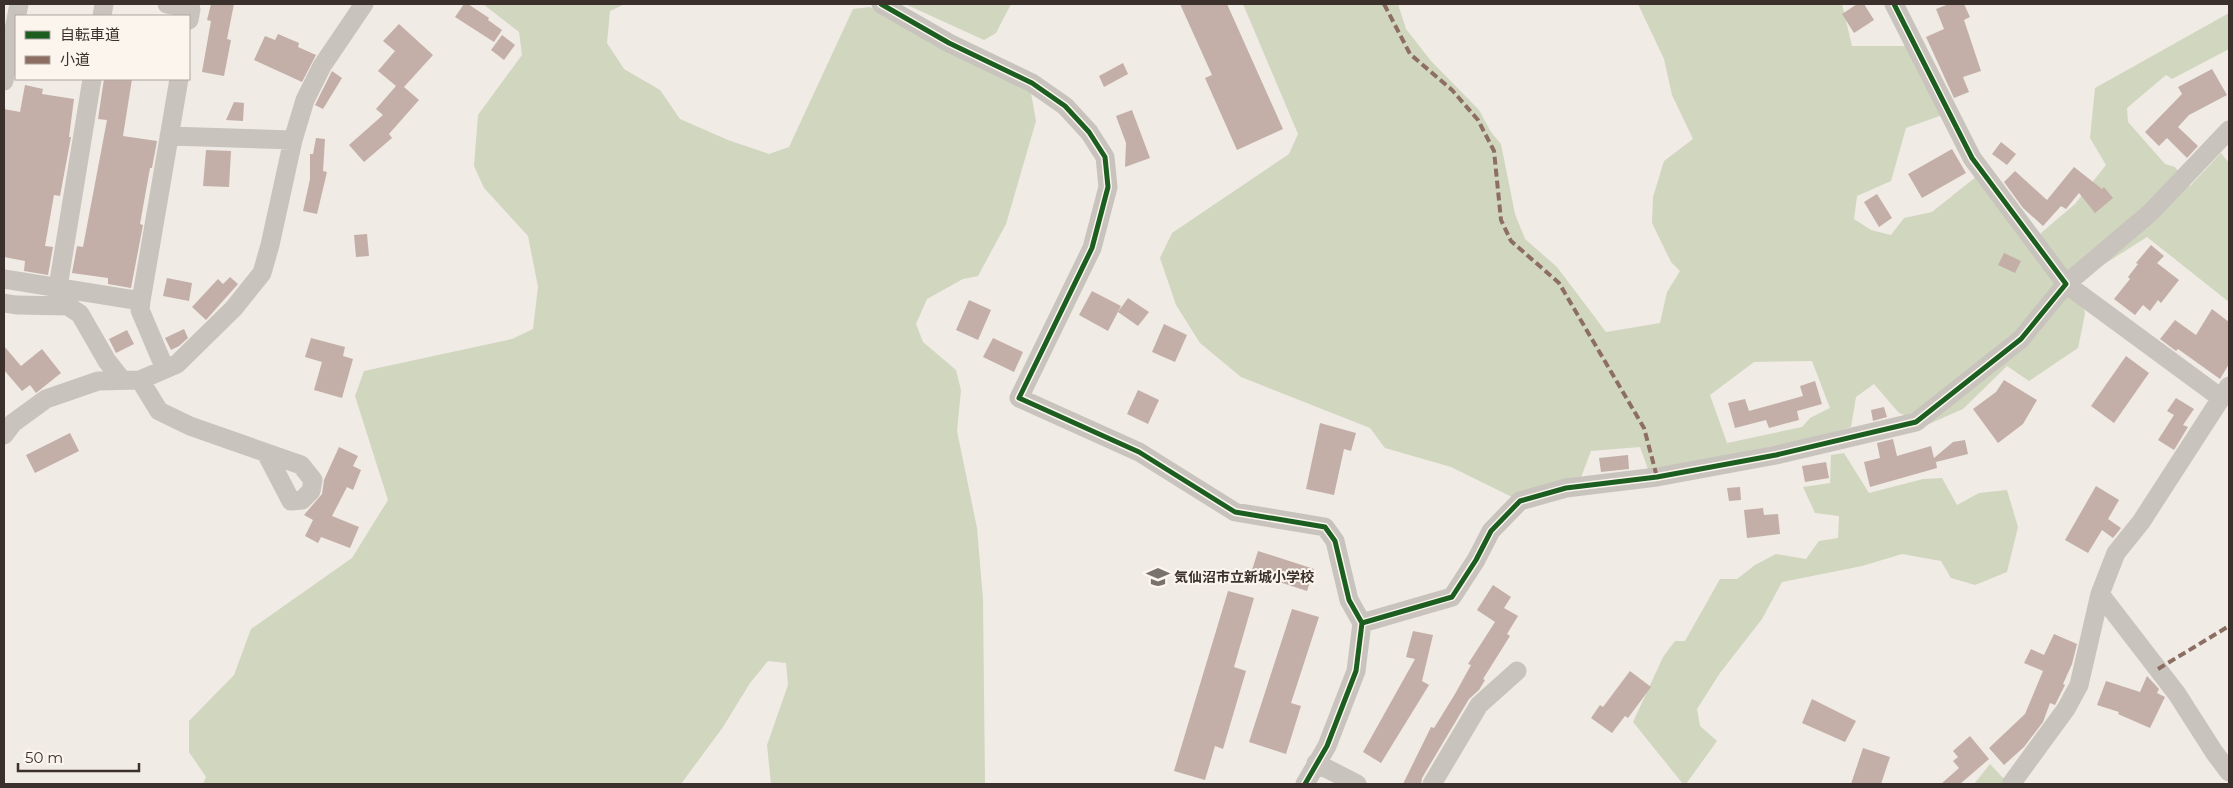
<svg xmlns="http://www.w3.org/2000/svg" width="2233" height="788" viewBox="0 0 2233 788" font-family="Montserrat,'Noto Sans JP',sans-serif">
<rect width="100%" height="100%" fill="#f0ebe5"/>
<path fill="#d1d6bf" fill-rule="evenodd" d="M483 4H625L610 11 607 43 624 69 660 90 680 119 728 140 769 154 789 147 853 9 870 7 1031 93 1036 121 1006 224 978 276 963 279 927 299 916 324 923 342 956 370 961 390 957 431 977 528 983 599 985 784H771L767 745 788 685 786 663 768 661 750 683 723 727 681 784H203L206 777 189 752V721L234 675 251 629 352 558 388 500 355 396 364 371 512 339 533 329 538 287 528 236 484 188 474 166 478 115 522 55 519 32Z
M905 4H1011L996 33 984 40Z
M1243 4H1398L1406 29 1431 61 1479 110 1491 132 1501 144 1515 214 1525 239 1557 267 1606 332 1660 323 1667 292 1680 271 1671 262 1652 223 1653 197 1664 161 1693 139 1672 95 1664 59 1638 4H1842L1852 46H1907L1956 110 1906 128 1891 181 1857 196 1854 219 1871 230 1891 235 1904 218 1932 212 1977 176 2083 303 2085 314 2078 348 2029 381 2007 366 1963 409 1929 424 1899 413 1874 384 1856 397 1851 427C1785 446 1716 456 1649 472L1640 447 1591 451 1580 480 1512 497 1451 467 1385 448 1370 428 1241 377 1200 343 1176 305 1160 258 1172 233 1289 154 1298 134ZM1812 361 1830 408 1810 418 1802 427 1727 443 1710 395 1754 362Z
M2229 13V49L2172 79 2166 75 2127 108 2128 122 2165 164 2175 167 2190 186 2221 153 2229 163V302L2147 237 2073 284 2041 248V233L2075 204 2106 165 2090 138 2095 88Z
M1844 453 1869 493 1923 479 1942 478 1957 505 1979 493 2007 490 2018 527 2007 572 1975 585 1951 578 1941 561 1902 554 1862 566 1782 582 1762 619 1720 673 1697 709 1700 726 1717 741 1686 784H1683L1633 722 1663 657 1675 641H1685L1720 579H1737L1755 565 1776 554 1806 559 1819 541 1838 538 1839 516 1815 513 1803 487 1830 483 1831 455Z
M1990 764 2006 781 2004 784H1974Z"/>
<path fill="#c3afa7" d="M211 4H234L227 39 231 40 224 76 202 72 211 21 207 20Z
M464 4H468L489 18 488 20 502 30 494 42 455 17Z
M1180 4H1227L1283 129 1237 150 1205 78 1212 75Z
M1857 4H1864L1874 20 1854 33 1842 14Z
M1949 4H1964L1970 17 1964 20 1981 71 1963 77 1969 92 1954 98 1926 37 1944 29 1936 9Z
M399 24 433 55 404 87 419 100 389 134 392 138 364 162 349 145 383 115 376 109 396 86 378 71 395 51 383 41Z
M278 34 299 43 298 47 316 55 302 82 254 60 265 36 275 40Z
M502 35 515 45 504 60 491 50Z
M1123 63 1128 74 1104 87 1099 76Z
M2212 69 2227 95 2189 115 2178 127 2198 146 2187 158 2167 138 2159 146 2145 132 2182 94 2178 87Z
M332 71 342 78 323 109 315 105Z
M104 79H132L123 136 157 141 152 168H150L140 224 143 225 131 288 108 284V278L72 273 77 246 83 247 107 120 98 119Z
M25 85 43 89 42 94 74 99 69 137H71L60 196 54 195 45 246 53 247 48 275 24 271 25 261 4 257V109L20 112Z
M234 102 244 103 243 121 226 120Z
M1132 110 1150 158 1125 167 1126 143 1116 116Z
M316 138 325 139 323 171 327 172 317 214 303 211 310 179V154H313Z
M2001 142 2016 154 2007 165 1992 154Z
M1952 149 1966 173 1922 198 1908 174Z
M206 150 231 151 229 187 203 186Z
M2074 167 2102 189 2104 187 2113 198 2095 213 2079 193 2066 209 2061 206 2043 226 2023 208 2004 182 2015 171 2047 200Z
M1877 194 1892 218 1879 227 1864 202Z
M367 234 369 256 356 257 354 235Z
M2151 245 2164 256 2157 263 2179 280 2161 303 2158 300 2150 311 2143 305 2135 315 2114 299 2130 279 2128 277 2138 264 2136 263Z
M2004 253 2021 261 2015 273 1998 265Z
M230 277 238 284 206 320 192 307 218 279 223 284Z
M167 278 192 283 189 301 163 296Z
M1092 291 1121 306 1108 331 1079 315Z
M1128 298 1149 312 1138 326 1118 312Z
M969 300 991 310 978 340 956 330Z
M2212 309 2229 322V364L2220 379 2178 349 2176 351 2160 339 2175 320 2196 335Z
M1164 324 1187 335 1175 362 1152 352Z
M184 329 188 338 179 346 171 350 165 338Z
M127 330 134 344 116 353 109 339Z
M311 338 345 347 343 356 353 359 342 398 314 390 322 362 305 357Z
M993 338 1023 352 1014 372 983 357Z
M4 346 21 366 42 349 61 373 36 393 30 385 22 391 4 370Z
M2126 356 2149 373 2114 423 2091 406Z
M2004 380 2037 400 2023 424 1998 443 1973 409 1996 392Z
M1815 381 1822 404 1797 411 1799 420 1769 428 1766 420 1735 428 1728 403 1745 399 1749 411 1803 396 1800 386Z
M1138 390 1159 400 1148 424 1127 414Z
M2176 398 2194 409 2183 425 2188 427 2174 450 2158 440 2174 415 2167 411Z
M1884 407 1887 417 1873 421 1871 410Z
M1320 423 1356 433 1351 451 1344 449 1334 495 1306 489Z
M70 433 79 451 35 473 26 455Z
M1893 439 1897 456 1931 446 1934 458 1953 442 1965 440 1968 454 1936 462 1937 468 1870 487 1864 462 1880 458 1877 443Z
M339 447 358 456 353 466 361 470 353 490 347 487 332 516 359 527 350 548 321 537 318 543 305 536 313 520 304 515 322 494 324 480Z
M1628 455 1629 469 1601 472 1599 458Z
M1826 462 1829 478 1805 482 1802 466Z
M2096 486 2119 500 2108 519 2121 528 2113 538 2102 530 2088 553 2065 540Z
M1740 487 1741 500 1729 501 1727 488Z
M1763 508 1764 515 1778 514 1780 534 1747 538 1744 510Z
M1258 551 1314 569 1307 591 1251 573Z
M1493 585 1511 597 1504 608 1518 616 1507 634 1510 636 1483 679 1485 680 1479 690 1469 699 1422 778 1421 784H1403L1431 727 1434 728 1455 694 1471 665 1468 664 1495 622 1477 610Z
M1228 591 1254 598 1234 667 1246 671 1223 749 1215 746 1205 780 1174 771Z
M1292 609 1319 617 1291 703 1301 706 1286 754 1249 742Z
M1413 631 1433 635 1422 681 1429 685 1381 763 1363 752 1415 659 1406 657Z
M2054 634 2077 644 2072 664 2063 684 2065 685 2055 705 2050 703 2043 722 2024 747 2004 765 1989 748 2025 714 2043 671 2024 663 2031 649 2044 655Z
M1630 671 1651 687 1628 718 1625 716 1612 733 1591 718 1600 705 1603 707Z
M2147 676 2159 689 2157 693 2165 697 2150 728 2118 714 2119 712 2097 705 2106 681 2140 692Z
M1812 699 1856 721 1845 742 1802 723Z
M1970 736 1989 759 1960 784H1941L1959 768 1953 761 1958 757 1953 751Z
M1863 748 1890 757 1881 784H1851Z"/>
<g fill="none" stroke-linecap="round" stroke-linejoin="round">
<path stroke="#c9c3be" stroke-width="19" d="M167 4 191 9 189 20
M881 4 949 43 1032 83 1065 106 1089 132 1105 157 1108 187 1092 248 1019 398 1139 452 1235 512 1325 527 1335 541 1349 600 1362 623 1356 671 1327 746 1305 784
M102 16 104 4
M4 81 19 4
M169 136 293 140
M4 279 141 301 179 79
M58 287 92 79
M141 301 140 310 165 369
M4 303 16 305 68 306 80 314 107 361 122 380
M140 380 159 411 190 426 301 465 313 480 311 491 302 500 291 501 266 453
M2221 398 2066 284 2150 213 2229 130
M4 435 13 423 46 399 98 381 140 380 177 364 234 308 262 273 270 245 293 140 305 100 322 66 364 4
M2100 594 2177 694 2214 752 2229 772
M1362 623 1452 597 1476 560 1491 531 1520 501 1566 488 1657 477 1776 455 1916 422 2021 339 2066 284 1972 158 1894 4
M1316 763 1357 784
M1432 784 1479 705 1517 671
M2011 784 2066 709 2079 685 2100 594 2116 553 2141 522 2229 386"/>
<path stroke="#8d6e63" stroke-width="4" stroke-dasharray="8 4" stroke-linecap="butt" d="M1384 4 1410 54 1452 90 1478 120 1494 151 1501 220 1511 241 1559 283 1644 428 1657 477
M2158 669 2229 626"/>
<defs>
<path id="cycleway" d="M881 4 949 43 1032 83 1065 106 1089 132 1105 157 1108 187 1092 248 1019 398 1139 452 1235 512 1325 527 1335 541 1349 600 1362 623 1356 671 1327 746 1305 784
M1362 623 1452 597 1476 560 1491 531 1520 501 1566 488 1657 477 1776 455 1916 422 2021 339 2066 284 1972 158 1894 4"/>
</defs>
<use href="#cycleway" stroke="#fbf5ee" stroke-width="8"/>
<use href="#cycleway" stroke="#1b5e20" stroke-width="5"/>
</g>
<defs>
<symbol id="school-bare" viewBox="-9 -9 18 18"><path d="M0-5L7-2L0 1L-7-2ZM-4 1L0 2.5L4 1V4Q0 6-4 4Z" fill="#7a716c" stroke="#fbf5ee" stroke-width="2.5" paint-order="stroke"/></symbol>
</defs>
<g fill-rule="evenodd">
<use href="#school-bare" x="1142" y="561" width="32" height="32"/>
</g>
<g text-anchor="middle" dominant-baseline="central" stroke-width="4" stroke-linejoin="round" paint-order="stroke">
<g font-size="14" font-weight="bold" fill="#3b302b" stroke="#fbf5ee" text-anchor="start">
<text x="1174" y="577">気仙沼市立新城小学校</text>
</g>
</g>
<rect width="2233" height="788" fill="none" stroke="#3b302b" stroke-width="10"/>
<rect x="15" y="15" width="175" height="65" fill="#fbf5ee" stroke="#aea6a0"/>
<rect x="25" y="31" width="25" height="8" fill="#1b5e20" stroke="#aea6a0"/>
<text x="60" y="40" font-size="15" fill="#3b302b">自転車道</text>
<rect x="25" y="56" width="25" height="8" fill="#8d6e63" stroke="#aea6a0"/>
<text x="60" y="65" font-size="15" fill="#3b302b">小道</text>
<path d="M18 763v8h121v-8" fill="none" stroke="#3b302b" stroke-width="2.5"/>
<text x="25" y="763" font-size="15" fill="#3b302b" stroke="#fbf5ee" stroke-width="4" paint-order="stroke">50 m</text>
</svg>
